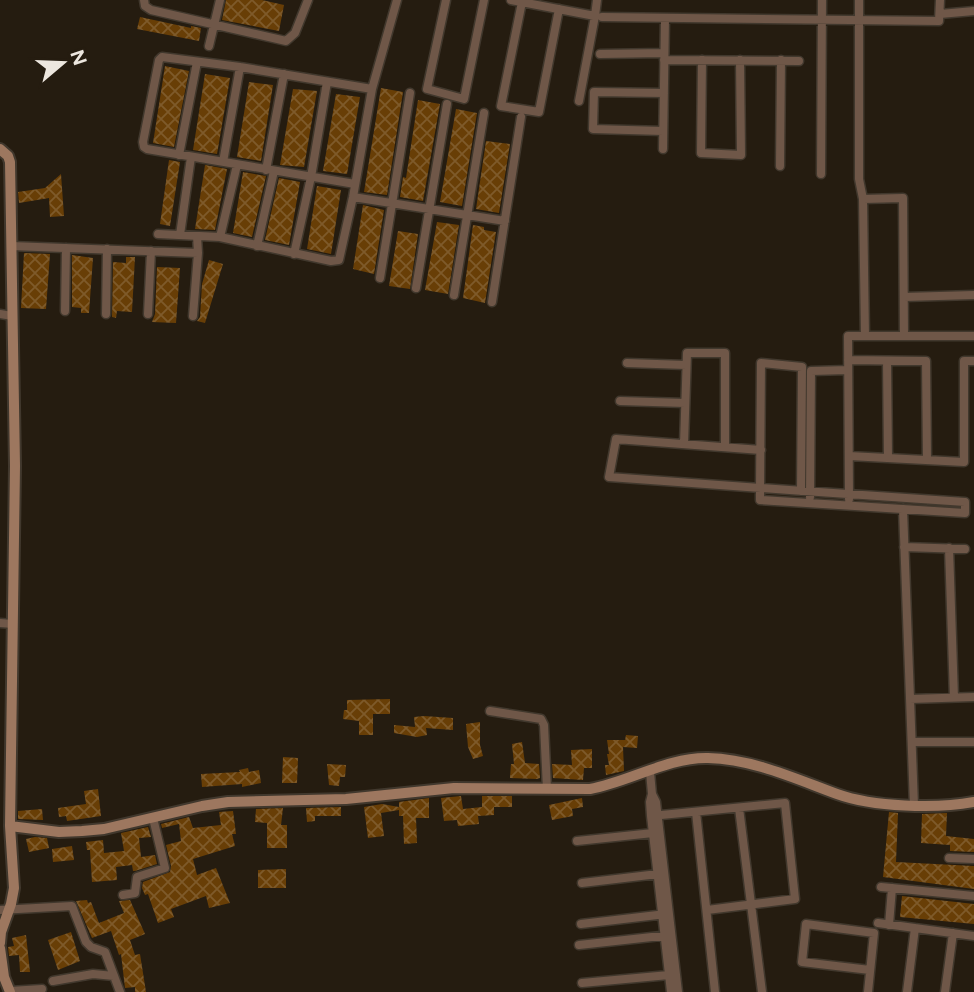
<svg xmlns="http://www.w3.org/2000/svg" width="974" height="992" viewBox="0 0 974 992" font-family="Figtree,sans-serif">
<defs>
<pattern id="building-cross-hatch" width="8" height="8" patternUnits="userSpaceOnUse" patternTransform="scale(1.75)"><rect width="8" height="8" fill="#683e06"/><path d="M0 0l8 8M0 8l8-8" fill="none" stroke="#7e5a2a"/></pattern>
</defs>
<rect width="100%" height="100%" fill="#251c10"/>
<path fill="url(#building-cross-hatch)" d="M226 0H262L284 5 279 31 222 20Z
M140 17 191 28V26L201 28 199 41 137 29Z
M165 66 189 71 174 147 153 143Z
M205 74 230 78 217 154 193 150Z
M249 82 273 85 261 161 237 157Z
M381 88 403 92 387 195 364 192Z
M293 89 317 91 304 167 280 165Z
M336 94 360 97 347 174 323 171Z
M418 100 440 104 423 201 400 197 403 177 406 178Z
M456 109 477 113 462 206 440 202Z
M486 141 510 144 499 213 476 209Z
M169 160 180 162 170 226 160 224Z
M205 165 227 169 215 230 195 229Z
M243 172 266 176 252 237 233 233Z
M61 174 64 216 50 217 49 198 19 203 18 192 45 188Z
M279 178 300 182 289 245 265 240Z
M317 186 341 190 331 254 307 249Z
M363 205 384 210 374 274 353 269Z
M437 222 459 225 448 294 425 290Z
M473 225 484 227V230L496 232 485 303 463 298Z
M398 231 418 234 410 289 389 286Z
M24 253 50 254 46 309 21 308Z
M72 255 93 258 89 313H81V308L72 307Z
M126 257H135L132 312 117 311 116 318 112 317 113 262 126 263Z
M209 260 223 264 205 323 197 321 200 317 202 284Z
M157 267 180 268 176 323 152 322 155 314Z
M390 699V714H373V735H359V721L343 719 344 710H347V700Z
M424 716 453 718V730L426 728 427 735 417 737 394 733V725L415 727 414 717Z
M480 722V745L483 756 473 759 468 747 466 724Z
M626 735 638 736 637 748 623 747 624 771 606 775 605 765H609L607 754H609L607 740H625Z
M522 742 525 763 539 764 540 778 537 779 510 778 511 764H514L512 744Z
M592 749V768H584L583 780 553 778 552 764 572 765 571 750Z
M283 757 298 758 297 783H282Z
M327 764 346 765 345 777H340L339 786 329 785Z
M248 768 249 772 259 770 261 783 242 787V784L202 787 201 774 240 772 239 770Z
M98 789 101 816 67 821 66 816 59 817 58 808 86 804 84 791Z
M461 796 463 809 482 807V796H512V807H494V815L478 816 479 824 458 826 457 820 444 821 441 798Z
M429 798V818H416L417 843 404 844 403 816H399V810L381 813 384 836 368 838 364 807 382 804 399 807V802Z
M582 798 583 807 572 809 573 816 552 820 549 805Z
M341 807V816H315V821L307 822 306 808Z
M283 808 281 825H287V848H267V823L255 822 256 809Z
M42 809 43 820 18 819V811Z
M233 811 236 834H232L235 846 193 859 197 875 216 868 230 903 209 908 206 896 171 909 174 917 158 923 148 894 145 895 142 888 143 882 170 872 171 866 166 845 181 841 179 824 162 828 161 824 189 817 193 828 221 825 219 812Z
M889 812 898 813 896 862 974 866V889L883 877Z
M947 813 946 836 974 839V852L950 851V845L921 843 922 814Z
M148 827 151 837 139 838 141 857 155 855 157 864 135 871H133L132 865 116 867 117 880 92 882 90 850H87L86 842 103 840 104 853 124 851 121 833Z
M35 837 47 838 49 848 29 852 26 839Z
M72 846 74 860 53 862 52 849Z
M286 869V888H258V870Z
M902 896 974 904V924L900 917Z
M87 900 88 903 91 902 99 923 124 913 119 901 130 900 145 934 130 940 135 955 140 954 146 992H135V987L125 988 121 954 119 955 111 931 92 938 76 901Z
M71 932 80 961 58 970 48 940Z
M26 935 30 972H20L19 955 9 956 8 947 14 946 12 938Z"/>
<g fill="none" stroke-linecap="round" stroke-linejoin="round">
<defs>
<path id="street" d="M144 0 145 6 151 10 286 41 295 33 308 0
M446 0 427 89 464 99 484 0
M511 0 595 16 597 0
M859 0V179L863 199 865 336
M522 2 501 106 539 112 559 9
M940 14 974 11
M602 17 939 21 940 0
M209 46 220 0
M600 54 664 53
M664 60 799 61
M702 60 701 153 741 155 740 60
M579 101 595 16
M663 131 593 129 594 92 664 93
M663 149 665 18
M179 155 197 62
M223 162 240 67
M780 166 781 60
M266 170 284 74
M821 174 822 0
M355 184 147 149 144 147 143 142 159 60 162 57 240 67 372 89
M353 197 505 221
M863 199 903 198 904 336
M158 234 220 237 331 261 339 260 353 197 372 89 397 0
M180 235 191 157
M220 237 237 165
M11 246 198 253
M257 246 274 171
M294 254 311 177 327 82
M380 278 410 93
M416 288 447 104
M454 295 484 113
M904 297 974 295
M492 302 521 117
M65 311 66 248
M0 314 12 316
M106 314 107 249
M148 314 151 251
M193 316 198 253 197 236
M848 360 926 361 927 460
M887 361 888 458
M627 363 686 365
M620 401 685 403
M684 444 687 353H725V447
M761 450 616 439 609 477C728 486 846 494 965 502V513L760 500V489L761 363 802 367 801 491
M849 456 964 462V361H974
M810 497 811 371 848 370
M849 499 848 336H974
M903 509 914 806
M904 547 965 549
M949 548 954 698
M0 623 13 624
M910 699 974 697
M490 711 541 719 544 725 547 789
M912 742H974
M650 772 652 794 656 802 678 992
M652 794 650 802 651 816 671 992
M739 808 762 992
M696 812 715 992
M651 816 785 803 795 899 707 910
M577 841 653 833
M949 858 974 859
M582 883 658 874
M881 887 974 896
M123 895 135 893 137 877 165 868 153 818
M0 910 72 906 86 942 91 947 105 952 120 992
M878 923 974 936
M581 924 666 914
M889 925 892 888
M579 945 670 935
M53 981 93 974 114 976
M582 983 669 975
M10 991 42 989
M868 992 874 933 806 924 802 962 870 970
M907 992 915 928
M945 992 953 933"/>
<path id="secondary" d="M0 149 8 156 10 162 15 466 10 826 14 888 11 904 1 932 0 943
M10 826 59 832 82 831 104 829 202 806 228 802 346 799 454 788 590 789C629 782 668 757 708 758 753 759 796 779 837 794 873 807 936 809 974 802
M0 948 4 977 10 992"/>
</defs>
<use href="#street" stroke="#41382d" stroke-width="11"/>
<use href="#secondary" stroke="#41382d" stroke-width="14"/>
<use href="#street" stroke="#6f5748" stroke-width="8"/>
<use href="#secondary" stroke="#9d775f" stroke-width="10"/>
</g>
<g transform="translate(63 63) rotate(71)" stroke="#251c10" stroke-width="5" paint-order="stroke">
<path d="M0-5L12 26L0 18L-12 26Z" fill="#ede7df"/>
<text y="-10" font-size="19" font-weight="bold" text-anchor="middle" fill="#ede7df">N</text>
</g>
</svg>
